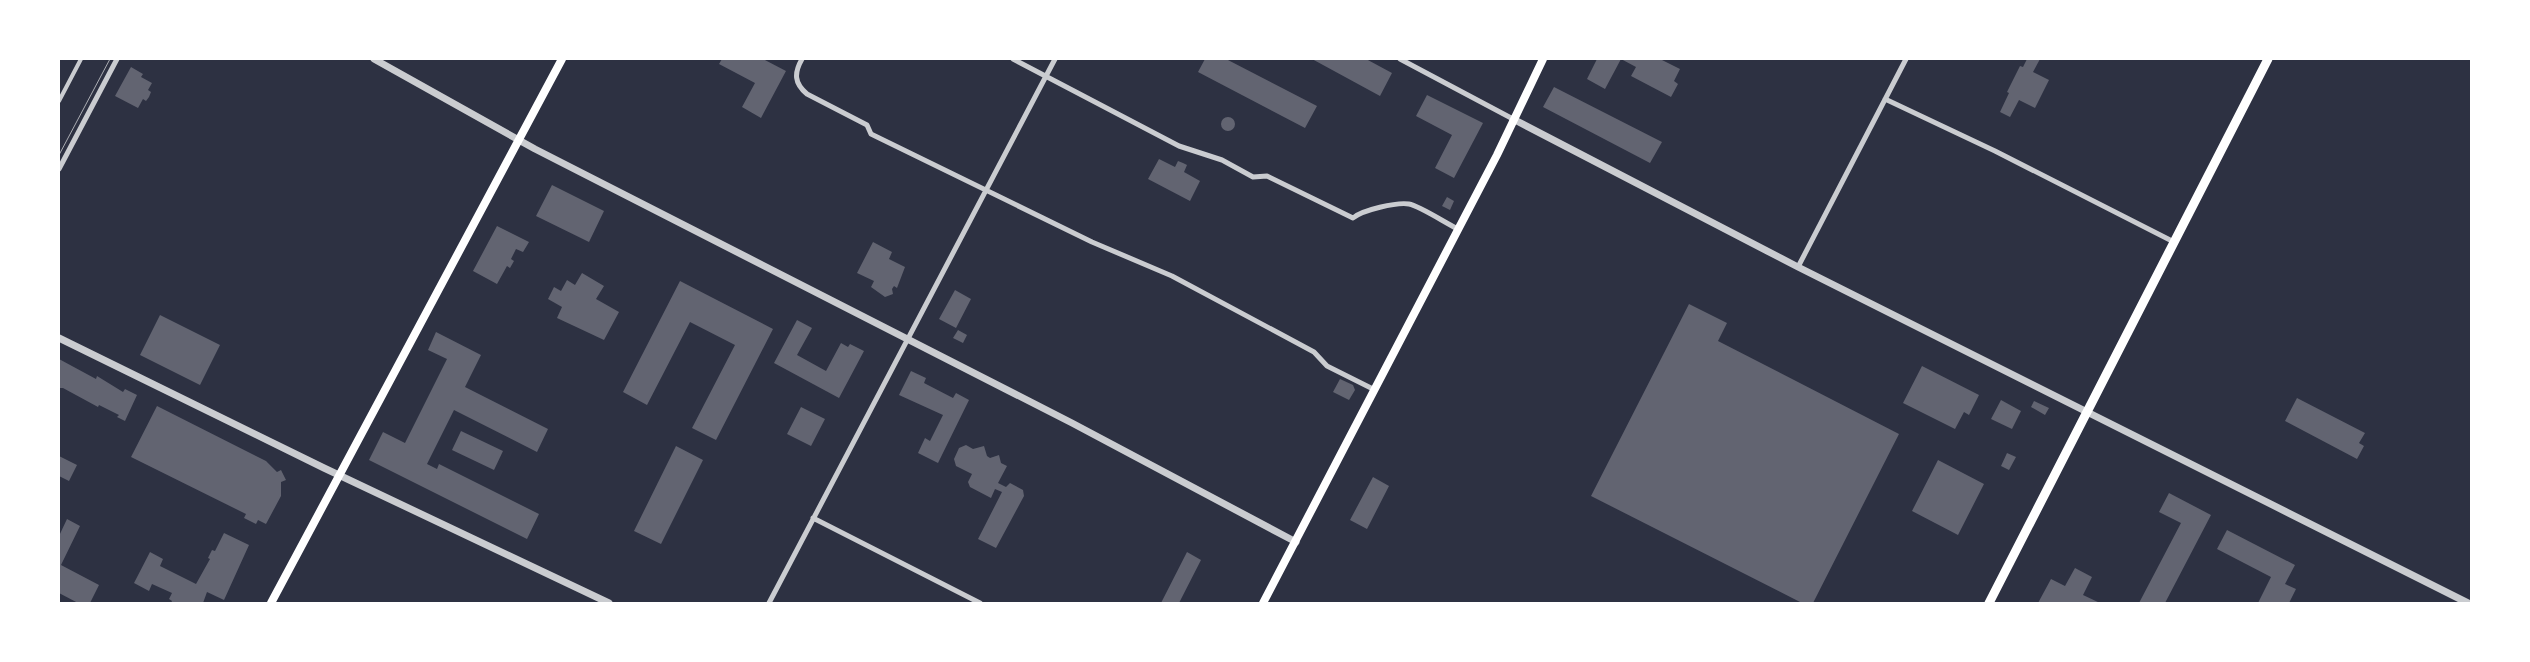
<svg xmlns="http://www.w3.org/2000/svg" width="2530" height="662" viewBox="0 0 2530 662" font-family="Commissioner,sans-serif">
<rect width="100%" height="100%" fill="#2d3142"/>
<path fill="#626471" d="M722 59H763L786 71 761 118 742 107 755 83 719 64Z
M1205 59H1226L1317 106 1305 128 1198 72Z
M1312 59H1366L1392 73 1380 96Z
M1597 59H1660L1680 69 1674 81 1678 84 1671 97 1631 76 1636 67 1621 59 1605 89 1587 79Z
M2027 59H2040L2033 72 2049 80 2035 108 2019 100 2010 117 2000 112 2009 93 2007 92 2020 66 2023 67Z
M131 67 143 74 141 77 152 83 148 90 151 92 149 97 146 101 143 99 138 108 115 96Z
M1554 87 1662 142 1650 163 1543 107Z
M1427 95 1483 123 1454 178 1435 168 1452 135 1416 116Z
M1221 124a7 7 0 1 1 14 0a7 7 0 1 1-14 0Z
M1159 159 1175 167 1178 161 1183 163 1187 165 1184 172 1200 181 1190 201 1148 179Z
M552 185 604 211 589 242 536 216Z
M1447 197 1454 201 1450 210 1442 206Z
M497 226 529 242 523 252 516 249 511 259 514 261 510 268 507 266 497 284 473 271Z
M873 242 892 252 889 259 905 267 897 288 894 286 892 289 893 294 885 297 871 287 874 281 857 273Z
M582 273 604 286 596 299 619 312 604 340 557 318 562 307 548 299 554 287 561 291 567 280 575 285Z
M680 281 773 329 716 440 692 428 735 345 690 322 647 405 623 392Z
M955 290 971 299 956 328 939 319Z
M1689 304 1727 323 1718 341 1899 434 1813 603H1802L1591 496Z
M160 315 220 345 200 385 140 355Z
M797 320 812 328 797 355 826 371 841 343 848 347 850 344 864 351 839 398 774 363Z
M958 330 967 335 963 343 953 338Z
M436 332 481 355 465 387 548 429 537 452 454 410 427 464 437 469 439 464 539 514 527 539 369 460 383 432 405 443 447 359 428 350Z
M59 359 96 379 97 376 123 392 125 389 137 395 125 421 117 417 119 415 99 405 98 407 63 388H59Z
M1922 366 1979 395 1969 415 1964 412 1955 429 1903 403Z
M911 371 926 378 924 383 953 398 956 393 969 400 938 463 918 453 925 438 930 441 943 415 899 395Z
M1340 379 1353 385 1355 390 1349 400 1333 392Z
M2297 398 2365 433 2359 443 2364 446 2357 459 2285 421Z
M2001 400 2021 411 2012 429 1991 419Z
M2034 401 2049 408 2045 415 2031 407Z
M157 406 266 461 277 472 281 470 286 480 281 482V496L266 524 258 520 256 524 244 518 246 514 131 457Z
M801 407 825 419 811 446 787 434Z
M461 431 503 451 494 470 452 450Z
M966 445 973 449 984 446 987 456 990 458 999 455 1001 463 1007 466 998 483 1006 487 1010 483 1023 490 1024 496 996 548 978 539 1002 492 995 489 991 498 970 487 968 482 972 474 956 466 954 459 959 448Z
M676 446 703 460 661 544 634 531Z
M2007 453 2016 457 2009 470 2001 466Z
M59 456 77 465 69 481 59 476Z
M1938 460 1984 484 1958 535 1912 511Z
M1373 477 1389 486 1367 529 1350 520Z
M2169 493 2211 515 2165 603H2139L2181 523 2159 512Z
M67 519 80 526 61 565 99 585 90 603H78L59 593V536Z
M2227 530 2295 565 2285 584 2296 589 2289 603H2258L2271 577 2217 549Z
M224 533 249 545 224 600 207 592 203 603H171L172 601 169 599 172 593 152 584 149 591 134 583 150 552 163 559 160 566 196 584 210 559 208 558 212 550 215 551Z
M1187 552 1201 560 1179 603H1161Z
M2075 568 2092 577 2083 595 2100 603H2038L2051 579 2065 586Z"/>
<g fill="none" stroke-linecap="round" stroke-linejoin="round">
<path stroke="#caccd0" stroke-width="4" d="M59 101 81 59"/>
<path stroke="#caccd0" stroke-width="5" d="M802 59C794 73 794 83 807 94L867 125 871 134 1092 242 1172 276 1314 352 1327 366 1375 390
M1013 59 1179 146 1222 160 1253 177 1267 176 1353 218C1362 210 1397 202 1409 204 1420 206 1447 224 1458 229
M1400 59 1513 119
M1885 99 1995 151 2174 242
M59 169 117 59
M1798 267 1906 59
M813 518 980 603
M769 603 1055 59"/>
<path stroke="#caccd0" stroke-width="7" d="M374 59 535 149 1072 423 1296 542
M1513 119 1798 267 2468 603
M59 338 324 468 609 603"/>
<path stroke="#fff" stroke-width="8" d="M271 603 562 59
M1263 603 1497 155 1543 59"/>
<path stroke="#fff" stroke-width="9" d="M1989 603 2268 59"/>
<path stroke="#abadb3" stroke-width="1" d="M59 155 110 59"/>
</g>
<rect width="2530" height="662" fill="none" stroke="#ffffff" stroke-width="120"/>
</svg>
